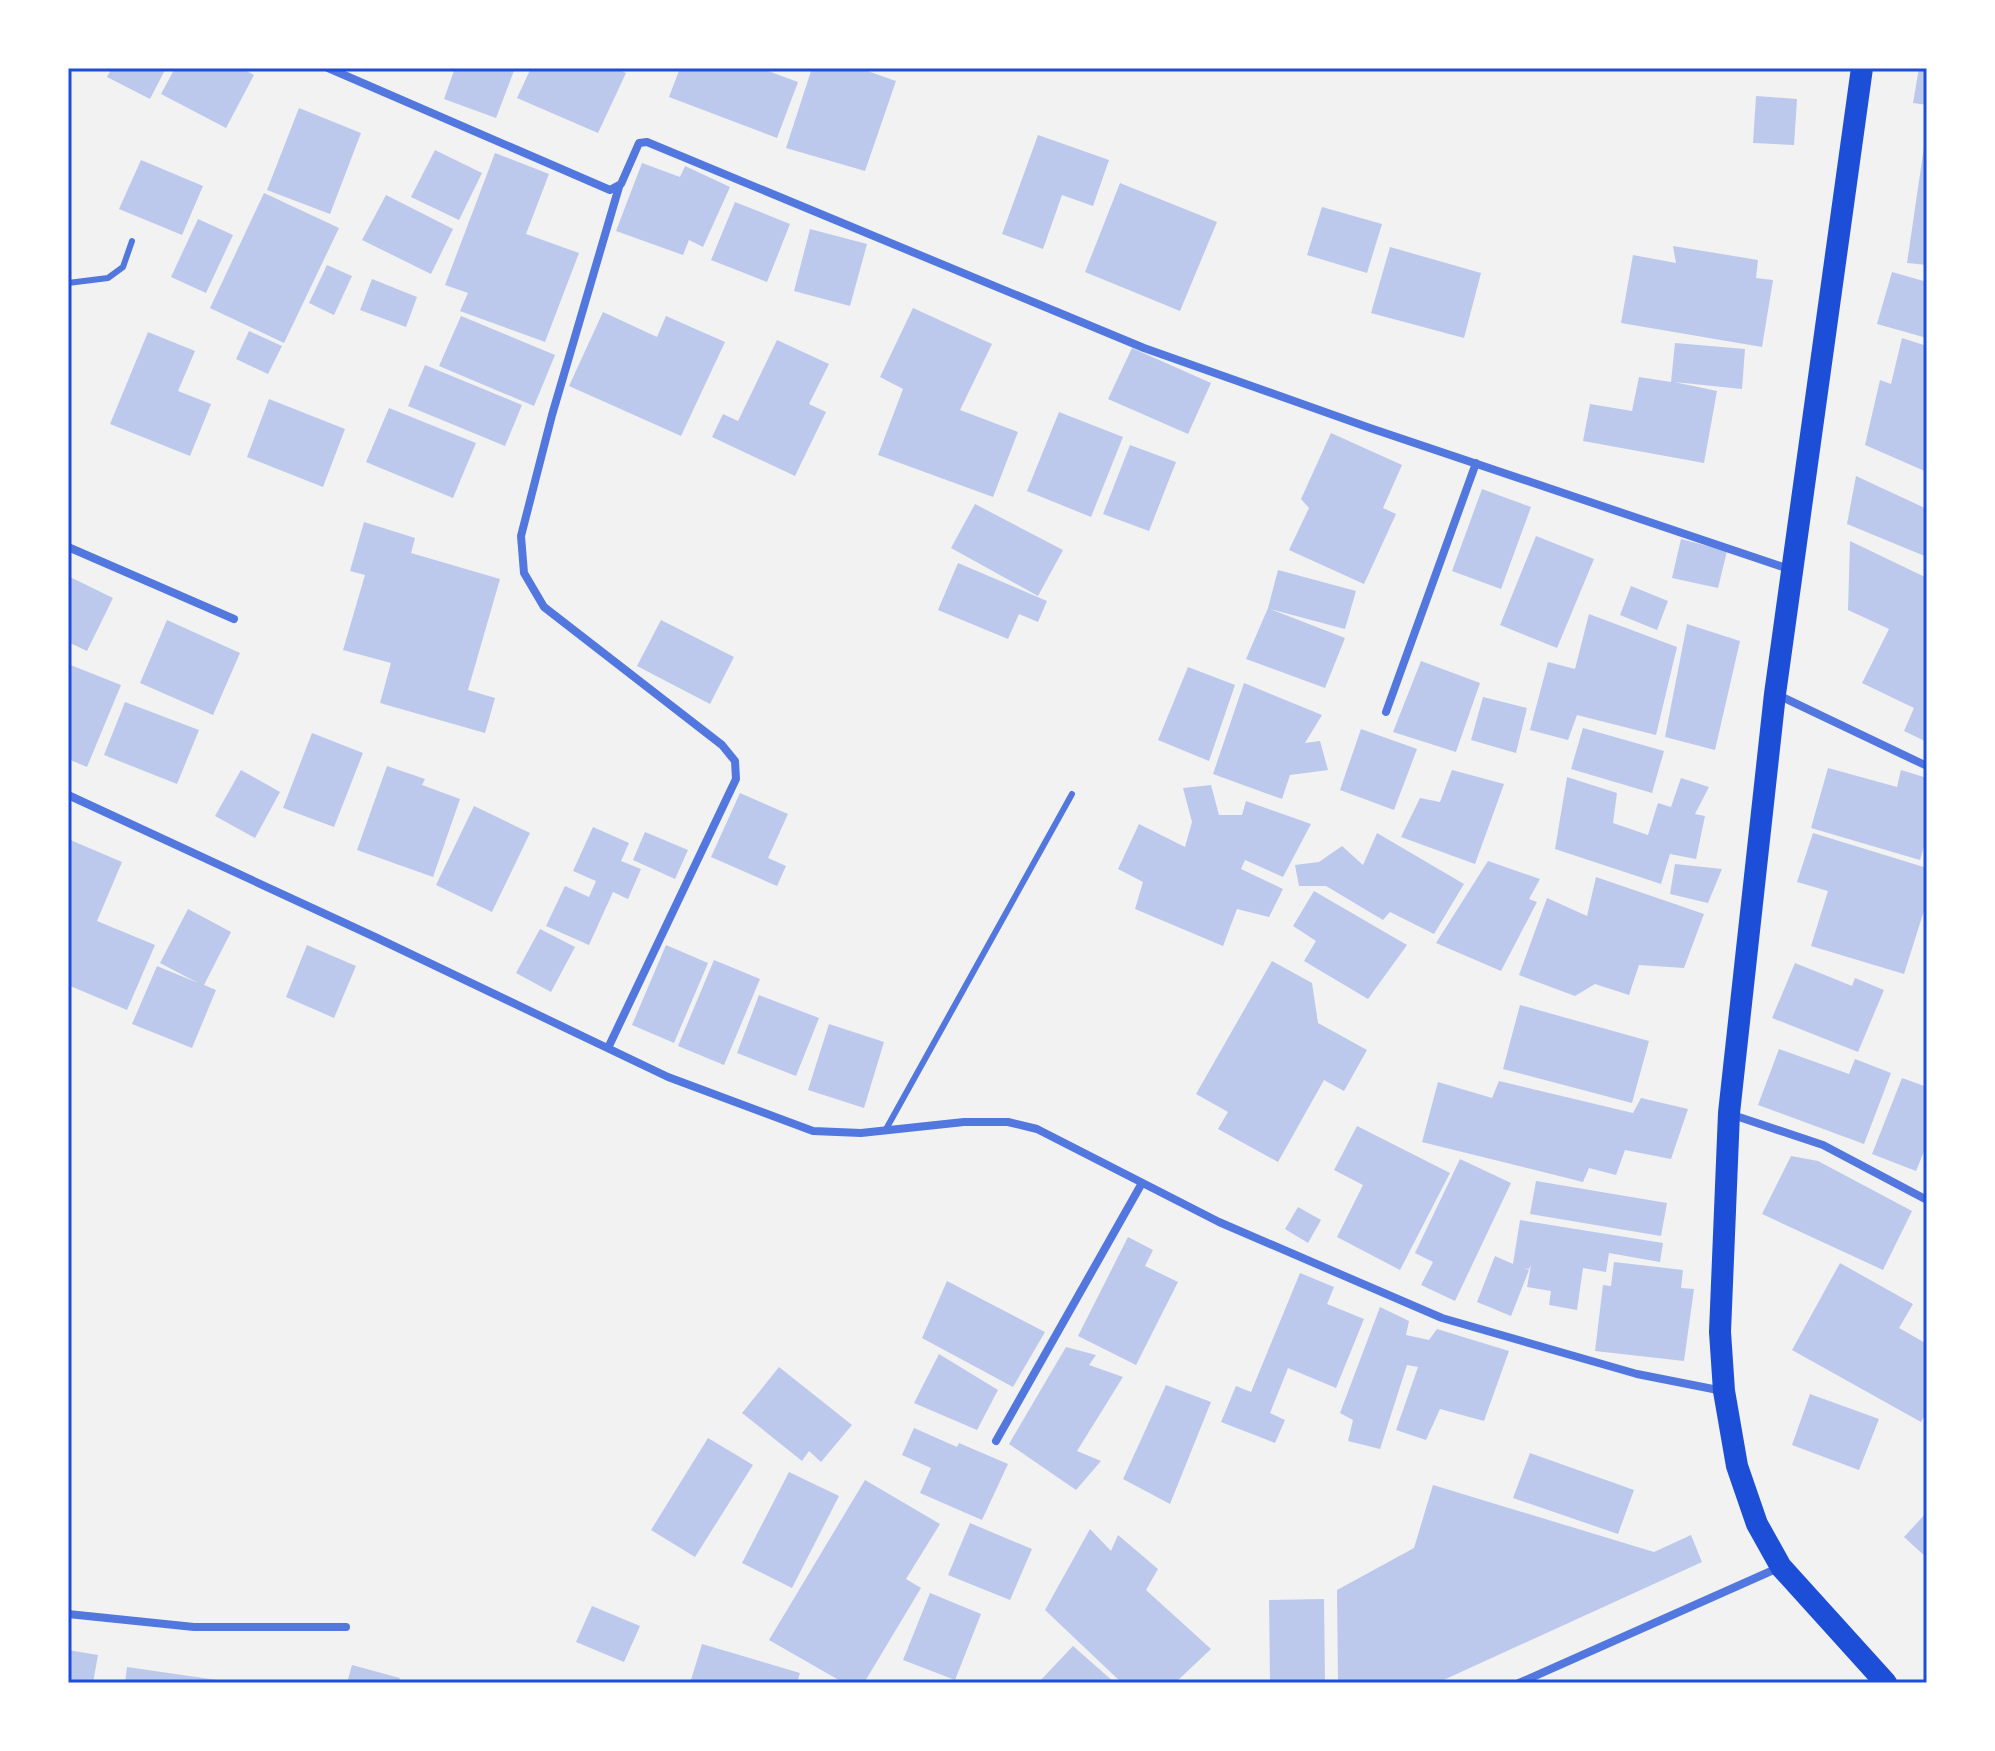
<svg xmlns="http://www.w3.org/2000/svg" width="1995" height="1751" viewBox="0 0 1995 1751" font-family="Jost,sans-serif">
<rect width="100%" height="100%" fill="#f2f2f2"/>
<path fill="#bdc9ec" d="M112 68H166L150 99 107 77Z
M175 68H241L254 75 226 128 161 94Z
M455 68H515L496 118 444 99Z
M531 68H614L626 73 598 133 517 98Z
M680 68H760L798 82 777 138 669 97Z
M812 68H859L896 81 865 171 786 148Z
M1919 68H1927V105L1913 103Z
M1756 96 1797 99 1794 145 1753 143Z
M299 108 361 133 330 214 267 190Z
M1038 135 1109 160 1093 206 1062 195 1043 249 1002 234Z
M1925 140H1927V265L1907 263Z
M435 150 482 173 459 220 411 197Z
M495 153 549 174 526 234 579 253 545 342 460 311 468 293 445 285Z
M141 160 203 186 182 235 119 209Z
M642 163 680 177 685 166 730 187 703 247 689 240 683 255 616 231Z
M1120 183 1217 222 1180 311 1085 272Z
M264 193 339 228 284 343 210 308Z
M386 195 453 229 431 274 362 240Z
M735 202 790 224 767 282 711 260Z
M1322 207 1382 224 1367 273 1307 255Z
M198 219 233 235 206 293 171 277Z
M810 229 867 244 850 306 794 291Z
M1673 246 1758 260 1756 278 1773 280 1762 347 1621 323 1633 255 1676 263Z
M1390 247 1481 273 1464 338 1371 313Z
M327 265 352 276 334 315 309 303Z
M1892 272 1927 282V338L1877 324Z
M372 279 417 297 406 327 360 310Z
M913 308 992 344 960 410 1018 432 993 497 878 455 903 389 880 377Z
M603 312 657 337 666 316 725 342 681 436 569 386Z
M461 316 555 355 534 406 439 366Z
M249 331 282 346 268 374 236 359Z
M148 332 195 351 178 391 211 404 190 456 110 424Z
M1902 338 1927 346V472L1865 445 1880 380 1891 384Z
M777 340 829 364 809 404 826 412 795 476 712 437 723 414 738 421Z
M1675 343 1745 349 1742 389 1674 382 1717 391 1704 463 1583 441 1590 404 1632 411 1639 377 1671 382Z
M1132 348 1211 383 1188 434 1108 399Z
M425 365 522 405 505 446 408 406Z
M269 399 345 429 323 487 247 457Z
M389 408 476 443 453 498 366 462Z
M1059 412 1123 437 1091 517 1027 491Z
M1331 433 1402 465 1383 508 1396 514 1364 584 1289 550 1309 508 1301 499Z
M1130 445 1176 462 1149 531 1103 514Z
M1856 476 1927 509V557L1847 524Z
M1482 489 1531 507 1501 589 1452 571Z
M975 504 1063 550 1038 596 951 548Z
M364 522 415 538 411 553 500 579 468 690 495 698 485 733 380 703 391 663 343 650 365 575 350 571Z
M1536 536 1594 559 1557 648 1500 625Z
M1681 539 1727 551 1718 588 1672 578Z
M1850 541 1927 578V742L1904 731 1914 708 1862 683 1889 629 1848 610Z
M958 563 1047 601 1038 622 1019 614 1008 639 938 610Z
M1278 570 1356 591 1345 629 1270 609 1345 638 1325 688 1246 659 1268 608Z
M68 576 113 598 87 651 68 642Z
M1631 586 1668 601 1657 630 1620 615Z
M1589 614 1677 647 1656 735 1577 715 1568 740 1530 730 1548 662 1575 669Z
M167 620 240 653 213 715 140 683Z
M661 620 734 657 710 704 637 666Z
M1687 624 1740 641 1715 750 1665 737Z
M1421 661 1480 683 1456 752 1393 732Z
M68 664 121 685 87 767 68 759Z
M1188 667 1235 685 1209 761 1158 740Z
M1244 683 1322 715 1305 743 1320 741 1328 770 1290 775 1282 799 1213 774Z
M1483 697 1527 708 1516 753 1471 740Z
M125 702 199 730 177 784 104 755Z
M1583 728 1664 751 1652 793 1571 769Z
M1361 729 1417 749 1394 810 1340 790Z
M312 733 363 753 334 827 283 808Z
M387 766 425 779 422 785 460 799 433 877 357 850Z
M1828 768 1897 787 1901 770 1927 778V836L1920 860 1811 828Z
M241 770 280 792 255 838 215 816Z
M1452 770 1504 784 1475 864 1401 837 1420 798 1440 802Z
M1567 777 1617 793 1613 823 1648 835 1658 803 1671 807 1681 778 1709 787 1695 814 1705 816 1696 859 1670 854 1661 884 1555 849Z
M1211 785 1219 815H1242L1246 801 1311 824 1283 877 1245 860 1241 869 1283 889 1269 917 1237 909 1223 946 1135 909 1143 882 1118 869 1139 824 1185 847 1192 822 1183 788Z
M740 793 788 814 768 858 786 866 777 886 711 857Z
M474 806 530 833 492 912 436 885Z
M593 827 629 843 621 861 641 869 628 899 613 892 589 945 546 926 565 886 589 897 596 881 573 871Z
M645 832 688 850 675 879 633 860Z
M1377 833 1464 884 1434 934 1390 912 1383 920 1326 886H1299L1295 865 1319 862 1342 846 1363 865Z
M1813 833 1927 868V901L1904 974 1811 946 1828 891 1797 882Z
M68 839 122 862 97 921 155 945 127 1010 68 985Z
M1488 861 1540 879 1529 899 1537 902 1501 971 1436 943Z
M1675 864 1722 869 1708 903 1670 894Z
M1596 877 1704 914 1684 968 1639 965 1629 995 1595 984 1575 996 1519 975 1547 898 1587 916Z
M1314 891 1407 945 1368 999 1304 961 1316 941 1293 926Z
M188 909 231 932 204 985 216 990 192 1048 132 1024 157 966 198 983 160 963Z
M540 929 575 947 551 992 516 973Z
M307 945 356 966 334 1018 286 997Z
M666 945 708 963 674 1043 632 1025Z
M714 960 760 979 724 1065 678 1046Z
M1272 961 1312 983 1318 1023 1367 1050 1344 1091 1324 1080 1278 1162 1218 1129 1228 1112 1196 1094Z
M1795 963 1852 986 1855 978 1884 990 1858 1052 1772 1018Z
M759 995 819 1018 796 1076 737 1053Z
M1520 1005 1649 1041 1632 1103 1503 1069Z
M829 1024 884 1042 864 1108 808 1090Z
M1779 1049 1849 1074 1855 1059 1891 1073 1864 1144 1758 1105Z
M1902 1078 1927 1087V1144L1916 1171 1872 1154Z
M1499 1081 1633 1113 1641 1098 1688 1109 1671 1159 1625 1150 1616 1175 1589 1168 1583 1182 1422 1142 1438 1082 1492 1098Z
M1357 1126 1450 1173 1400 1270 1337 1237 1363 1185 1334 1170Z
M1791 1156 1818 1161 1912 1211 1883 1270 1762 1214Z
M1460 1159 1511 1183 1455 1301 1421 1285 1433 1262 1415 1253Z
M1536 1181 1667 1203 1661 1236 1530 1214Z
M1298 1207 1321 1220 1308 1243 1285 1229Z
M1520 1220 1663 1243 1660 1262 1609 1253 1606 1272 1583 1268 1577 1310 1549 1305 1551 1291 1527 1287 1531 1265 1529 1269 1523 1268 1529 1270 1511 1316 1477 1302 1495 1256 1513 1264Z
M1128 1237 1153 1250 1145 1266 1178 1282 1136 1365 1078 1336Z
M1614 1262 1683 1270 1681 1288 1694 1289 1684 1361 1595 1351 1603 1285 1611 1286Z
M1840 1263 1913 1304 1899 1328 1927 1344V1411L1921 1422 1792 1350Z
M1300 1273 1334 1287 1327 1304 1364 1319 1336 1388 1288 1368 1270 1413 1285 1420 1275 1443 1221 1422 1236 1386 1251 1392Z
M947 1281 1045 1332 1013 1387 922 1338Z
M1380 1307 1409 1321 1406 1335 1429 1340 1437 1329 1509 1351 1484 1421 1440 1409 1426 1440 1396 1430 1418 1367 1407 1365 1380 1449 1348 1441 1353 1420 1340 1413Z
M1066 1347 1096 1355 1089 1365 1123 1377 1077 1451 1101 1461 1076 1490 1009 1444Z
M939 1354 998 1390 977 1430 914 1403Z
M779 1367 852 1425 821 1462 809 1451 802 1461 742 1413Z
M1166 1385 1211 1402 1170 1504 1123 1479Z
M1810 1394 1879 1419 1859 1470 1792 1445Z
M914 1428 957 1447 959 1443 1008 1464 982 1520 920 1493 931 1468 902 1455Z
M708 1438 753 1465 695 1557 651 1530Z
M1530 1453 1634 1490 1618 1534 1513 1498Z
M789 1472 839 1496 792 1588 742 1563Z
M865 1480 940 1524 906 1579 921 1588 864 1683H844L769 1640Z
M1433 1485 1654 1552 1691 1535 1702 1562 1437 1683H1338L1337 1590 1414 1548Z
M1927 1512V1558L1904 1537Z
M970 1523 1032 1549 1010 1600 948 1575Z
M1090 1529 1111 1551 1118 1535 1158 1569 1146 1590 1211 1649 1175 1683H1122L1045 1610Z
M930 1593 981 1614 955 1680 903 1660Z
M1324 1599 1325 1683H1270L1269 1600Z
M592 1606 640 1626 624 1662 576 1642Z
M702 1644 800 1673 797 1683H690Z
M1073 1646 1115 1683H1038Z
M68 1650 98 1655 93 1683H68Z
M352 1665 400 1678 398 1683H347Z
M127 1667 224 1681 223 1683H125Z"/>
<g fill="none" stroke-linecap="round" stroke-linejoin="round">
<path stroke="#5277de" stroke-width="6" d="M68 283 108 278 123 267 132 241
M885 1131 1072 794"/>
<path stroke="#5277de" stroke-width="8" d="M328 68 610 190 621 184 639 143 647 142 1144 348 1370 428 1789 569
M68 547 234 619
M1776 694 1927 766
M1386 712 1476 463
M68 795 375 937 668 1077 813 1131 861 1133 964 1122H1008L1037 1129 1219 1222 1442 1318 1637 1374 1723 1391
M608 1048 736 779 735 761 722 745 544 607 524 573 521 536 552 415 619 187
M1730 1114 1823 1145 1927 1200
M996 1441 1142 1183
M68 1614 194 1627H346
M1519 1683 1778 1568"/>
<path stroke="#1d4ed8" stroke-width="22" d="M1862 68 1775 694 1729 1113 1720 1332 1724 1391 1737 1466 1757 1524 1781 1567 1886 1683"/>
</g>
<rect width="1995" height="1751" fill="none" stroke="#ffffff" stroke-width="140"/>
<rect x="70" y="70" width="1855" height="1611" fill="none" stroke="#1d4ed8" stroke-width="3"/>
</svg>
